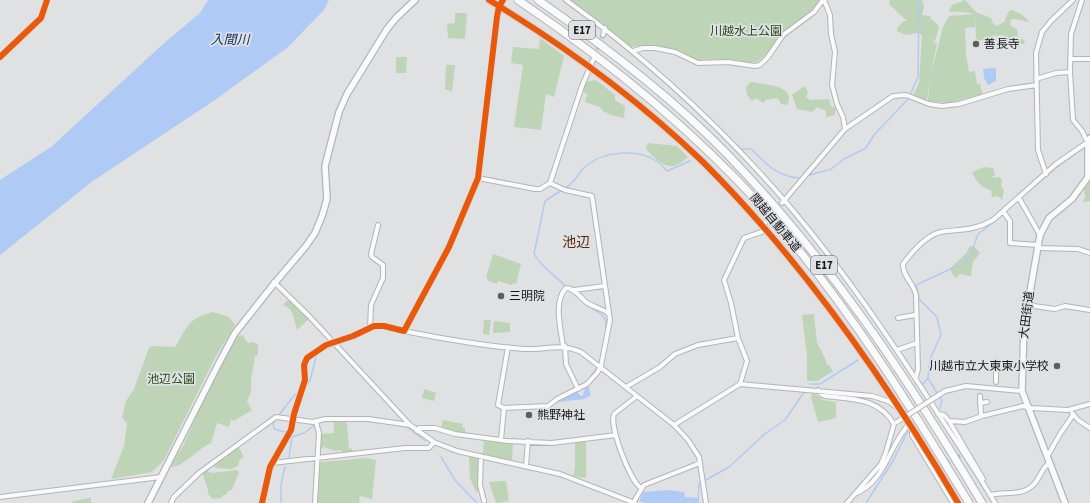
<svg xmlns="http://www.w3.org/2000/svg" width="1090" height="503" viewBox="0 0 1090 503" font-family="'Source Sans 3','Noto Sans JP',sans-serif">
<rect width="100%" height="100%" fill="#e0e1e3"/>
<path fill="#bed4b7" d="M568 0H820L811 12 784 31 768 53 757 62 748 63 726 59 695 60 677 50 648 45 631 47Z
M890 0H922L924 6 922 15 930 16 931 19 939 26 935 42 932 37 934 43H937L931 74 943 27 949 16 975 14V27L965 28 966 54 969 72 975 71 977 84H980L983 95 948 103 928 101 930 79 927 100 913 95 919 83 922 35 917 33 906 35 897 31V28L904 21H907L889 4Z
M965 0 976 12 991 18 993 23 997 26 1004 22 1009 11 1012 10 1021 14 1029 21 1026 22 1022 20 1012 19 1010 23 1011 26 1017 29 1018 34 1016 38 1019 40 1022 39 1025 41 1024 44 1007 43 1003 35 992 36 989 41 976 40 975 14C970 13 956 11 951 12L949 10 952 5Z
M455 13H467L465 39 448 38 447 24 455 23Z
M540 38 564 56 554 97 546 94 541 130 514 127 523 65 511 63 513 47 539 49Z
M396 57H407L406 73H396Z
M446 65H455L452 92 445 89Z
M596 80 615 95V100L625 106 624 118 611 115 603 111 600 107 585 102 587 94 582 91 585 82Z
M752 82C764 85 798 85 787 105L781 104 778 98 765 100 764 103 755 98 752 101 747 95 746 88 749 83Z
M805 86 808 92 806 97 810 100 829 99 831 106 836 108 835 115 826 117V111L817 107 812 112 797 109 792 95Z
M648 143 677 146 688 157C684 160 679 165 674 166 664 168 651 156 646 148Z
M984 167 993 168 995 175 992 178 999 177 1002 179 1001 187 1004 190 1002 200 998 196 992 197 991 190C982 188 976 182 972 172Z
M1090 181V201L1083 202 1085 197 1084 189Z
M974 246 980 253 973 262 971 276 960 274 956 278 954 277 950 269C956 261 968 255 969 247Z
M493 254 521 264 516 284 513 283 512 285 498 281 497 284 488 281 486 277Z
M289 299 309 319 297 330C294 321 294 308 283 305Z
M213 312 229 317 235 325 216 356 164 460 152 472 111 479 124 446 127 423 122 418 126 401 134 389 149 348 151 346 175 347C188 326 188 318 213 312Z
M814 314 817 343 825 358 827 365H829L833 372 828 374 818 381H807V356L802 315Z
M484 320H491L489 335 483 334Z
M494 321 510 323V332L493 333Z
M240 335 243 336 248 343 253 342 258 345V355L255 356 251 381V392L247 401 252 410 234 421 231 420 229 427 217 423 211 443C199 448 183 467 172 467L171 465 183 446 214 377 235 339Z
M424 389 436 393 434 401 422 398Z
M814 393 823 400 836 402V418L818 422 811 397 812 394Z
M443 420 463 424 462 427 465 428V434L455 433 441 428Z
M344 421 347 424 349 448 352 449 353 452 343 453 341 450 335 451 324 447 319 450 320 434 334 433V422Z
M484 439 513 442 512 461 483 454Z
M586 441V478L573 476 575 468V442Z
M238 446 244 457 240 459 238 466 231 469 215 468V465Z
M469 456 479 459V491L476 492 470 478Z
M368 458 376 460 372 499 360 496 359 503H316L318 465 321 462Z
M206 470 212 473 236 470 239 472 232 490 228 491 226 495H223L222 498 213 499 208 494C209 488 203 480 203 473Z
M502 481H506L509 501 496 503 489 482Z
M91 498V503H72L73 501Z"/>
<path fill="#afcbf5" d="M208 0H329L324 10 287 48 212 102 93 181 0 255V180L51 147 162 45 200 13Z
M991 68H996V81L988 85 984 78 983 69Z
M588 385 591 395 584 399 558 402V400L577 392 581 396 583 395 585 387Z
M667 490 684 492 685 497 698 498 697 503H645L639 501 643 492Z"/>
<g fill="none" stroke-linecap="round" stroke-linejoin="round">
<path stroke="#afcbf5" stroke-width="1.5" d="M911 93 918 77 919 0
M742 149H751C766 164 777 176 799 178
M830 170 844 159 866 148 874 135 908 99
M806 176 828 170
M565 188C575 184 578 172 586 166 603 151 639 148 658 162 661 164 664 168 667 171L690 161
M562 190 545 201 534 254C542 268 555 275 565 286
M1007 210 1057 167 1085 147
M570 290 579 298
M588 306C600 314 607 313 606 331
M409 327 427 293
M322 350 356 338 377 327
M928 378 942 401 940 408
M589 379 598 366
M810 384H820L858 360
M923 384 928 378 930 359 941 335 937 317 919 299 916 285 957 266 964 264 970 256 978 234 995 221
M304 388 310 381 317 353
M320 422 330 421
M398 425 407 427 425 441
M285 432 274 429 273 423 292 398 299 391
M289 457 292 437 304 433 315 425
M441 457 455 480 477 503
M704 481 729 467 766 433 785 420 804 392
M281 503V484L285 467
M698 503 699 484 701 482
M866 503 893 461 908 431"/>
<path stroke="#b8b9bb" stroke-width="4" stroke-dasharray="4 2" stroke-linecap="butt" d="M595 55 603 35
M936 470 966 452"/>
<defs>
<path id="street" d="M566 0C646 58 720 126 785 201 843 269 893 343 941 418 959 446 978 474 995 503
M824 0 830 15 831 34 835 52 832 85 837 104 843 117 845 129
M1082 0 1071 34 1070 72 1073 120 1082 131 1087 141
M603 35 605 28
M633 51 643 48H655L675 52 698 63 728 62 755 66 760 65 768 57 783 35 814 12 823 0
M1070 59H1090
M1036 79 1056 73 1070 72
M1046 174 1038 150 1036 53 1042 32 1051 21 1073 0
M478 178 535 189H540L550 183 582 86 593 60
M1019 198 1040 235
M782 203 845 129 893 96 906 95 929 104 942 106 959 104 1008 89 1037 85
M1003 211 1010 221V243L1038 245
M763 225 766 222
M1038 248 1078 249 1090 253
M274 282 309 316 410 425 434 442 457 451 560 474 635 503
M574 290 604 286
M1027 305 1055 309 1065 306 1090 310
M898 318 915 315
M370 328 371 305 383 278V265L372 257 371 254 378 225
M404 331C444 339 483 346 524 349 544 350 562 343 581 352L674 425 688 440 699 457 706 503
M563 346C561 330 553 301 566 288 573 287 580 297 586 302 593 307 601 308 608 313
M565 346 566 364 578 389
M897 350 917 343
M916 377 918 369 916 295C914 284 902 275 903 264 912 252 926 235 941 232 961 229 974 231 993 220L1056 164 1088 142
M996 382V361
M740 384 747 361 738 338 731 303 724 280 744 238 767 230
M626 387 660 367 675 354 698 345 738 338
M818 390 821 394 825 396C852 399 879 398 894 424L886 452 881 464 847 503
M945 391 966 386 1022 391
M637 396 614 414C609 426 630 481 641 488
M980 396 981 416
M980 403 987 402
M504 408 548 406 557 399 587 384 597 373 601 366 610 320 592 196 565 190 550 183
M1072 413 1078 420 1090 428
M938 414 944 415 949 421 965 422 982 416 1023 406 1031 408 1068 410 1090 404
M949 421 983 479
M674 425 740 384 872 396 888 401 898 408
M912 429V435L953 503
M417 431 419 428H435L455 434 508 441 552 443 616 435
M501 440 504 408 498 405 508 347
M481 456 480 485 484 501
M1047 457 1060 434 1073 415
M272 463 405 448H429L434 442
M526 466 528 441
M855 494C886 481 889 445 909 424
M990 495C1005 491 1024 497 1035 483 1040 477 1043 467 1049 463
M0 497 161 477
M171 503 174 497 199 473 276 417 313 422 325 419H368L410 425
M262 503 270 467 291 430 294 414 305 380 304 365 307 358 326 345 353 336 374 326H384L404 331 449 247 478 178 497 17 502 2
M315 503 319 433 316 422
M633 503 644 485 700 463"/>
<path id="secondary" d="M489 0C565 46 639 100 703 162 804 263 886 380 958 503
M148 503 220 361 235 333 273 285 306 246 315 233 322 216 327 199 325 166 339 112 347 94 387 29 396 18 415 0
M1065 503 1022 391 1024 326 1040 235 1049 218 1072 199 1088 177V142L1090 138"/>
<path id="highway" d="M518 0C614 65 704 138 779 226 852 312 911 407 969 503
M538 0C605 46 671 96 728 155 830 261 907 377 982 503"/>
</defs>
<use href="#street" stroke="#b3b4b6" stroke-width="6"/>
<use href="#secondary" stroke="#b3b4b6" stroke-width="8"/>
<use href="#highway" stroke="#b3b4b6" stroke-width="9"/>
<use href="#street" stroke="#fafafb" stroke-width="4"/>
<use href="#secondary" stroke="#fafafb" stroke-width="5.5"/>
<use href="#highway" stroke="#fafafb" stroke-width="7"/>
<defs>
<path id="street-bridge" d="M897 422 945 391"/>
</defs>
<use href="#street-bridge" stroke="#b3b4b6" stroke-width="6" stroke-linecap="butt"/>
<use href="#street-bridge" stroke="#fafafb" stroke-width="4"/>
<defs>
<path id="cycleway" d="M489 0C565 46 639 100 703 162 804 263 886 380 958 503
M0 57 41 18 47 0
M262 503 270 467 291 430 294 414 305 380 304 365 307 358 326 345 353 336 374 326H384L404 331 449 247 478 178 497 17 499 6 503 0"/>
</defs>
<use href="#cycleway" stroke="#dfe1e4" stroke-width="8"/>
<use href="#cycleway" stroke="#e8590c" stroke-width="6"/>
</g>
<g fill="#5d5e60" stroke="#dfe1e4" stroke-width="1.5">
<circle cx="976" cy="44" r="4"/>
<circle cx="501" cy="296" r="4"/>
<circle cx="1057" cy="366" r="4"/>
<circle cx="529" cy="415" r="4"/>
</g>
<g text-anchor="middle" dominant-baseline="central" stroke-width="3.5" stroke-linejoin="round" paint-order="stroke">
<g fill="#dfe1e4" stroke="#535456" stroke-width="1">
<rect x="569" y="21" width="26" height="18" rx="3"/>
<rect x="811" y="256" width="26" height="18" rx="3"/>
</g>
<g font-size="11" font-weight="bold" fill="#171719">
<text x="582" y="30">E17</text>
<text x="824" y="265">E17</text>
</g>
<g font-size="12" fill="#274a16" stroke="#dfe1e4">
<text x="746" y="31">川越水上公園</text>
<text x="171" y="379">池辺公園</text>
</g>
<g font-size="12" fill="#171719" stroke="#dfe1e4" text-anchor="start">
<text x="984" y="44">善長寺</text>
<text x="509" y="296">三明院</text>
<text x="1049" y="366" text-anchor="end">川越市立大東東小学校</text>
<text x="537" y="415">熊野神社</text>
</g>
<g font-size="12" fill="#171719" stroke="#dfe1e4">
<text transform="translate(775 223) rotate(50)">関越自動車道</text>
<text transform="translate(1027 315) rotate(-83)">大田街道</text>
</g>
<g font-size="13" font-style="italic" fill="#0e2e5b" stroke="#dfe1e4">
<text x="230" y="40">入間川</text>
</g>
<g font-size="14" fill="#582a08" stroke="#dfe1e4">
<text x="576" y="243">池辺</text>
</g>
</g>
</svg>
